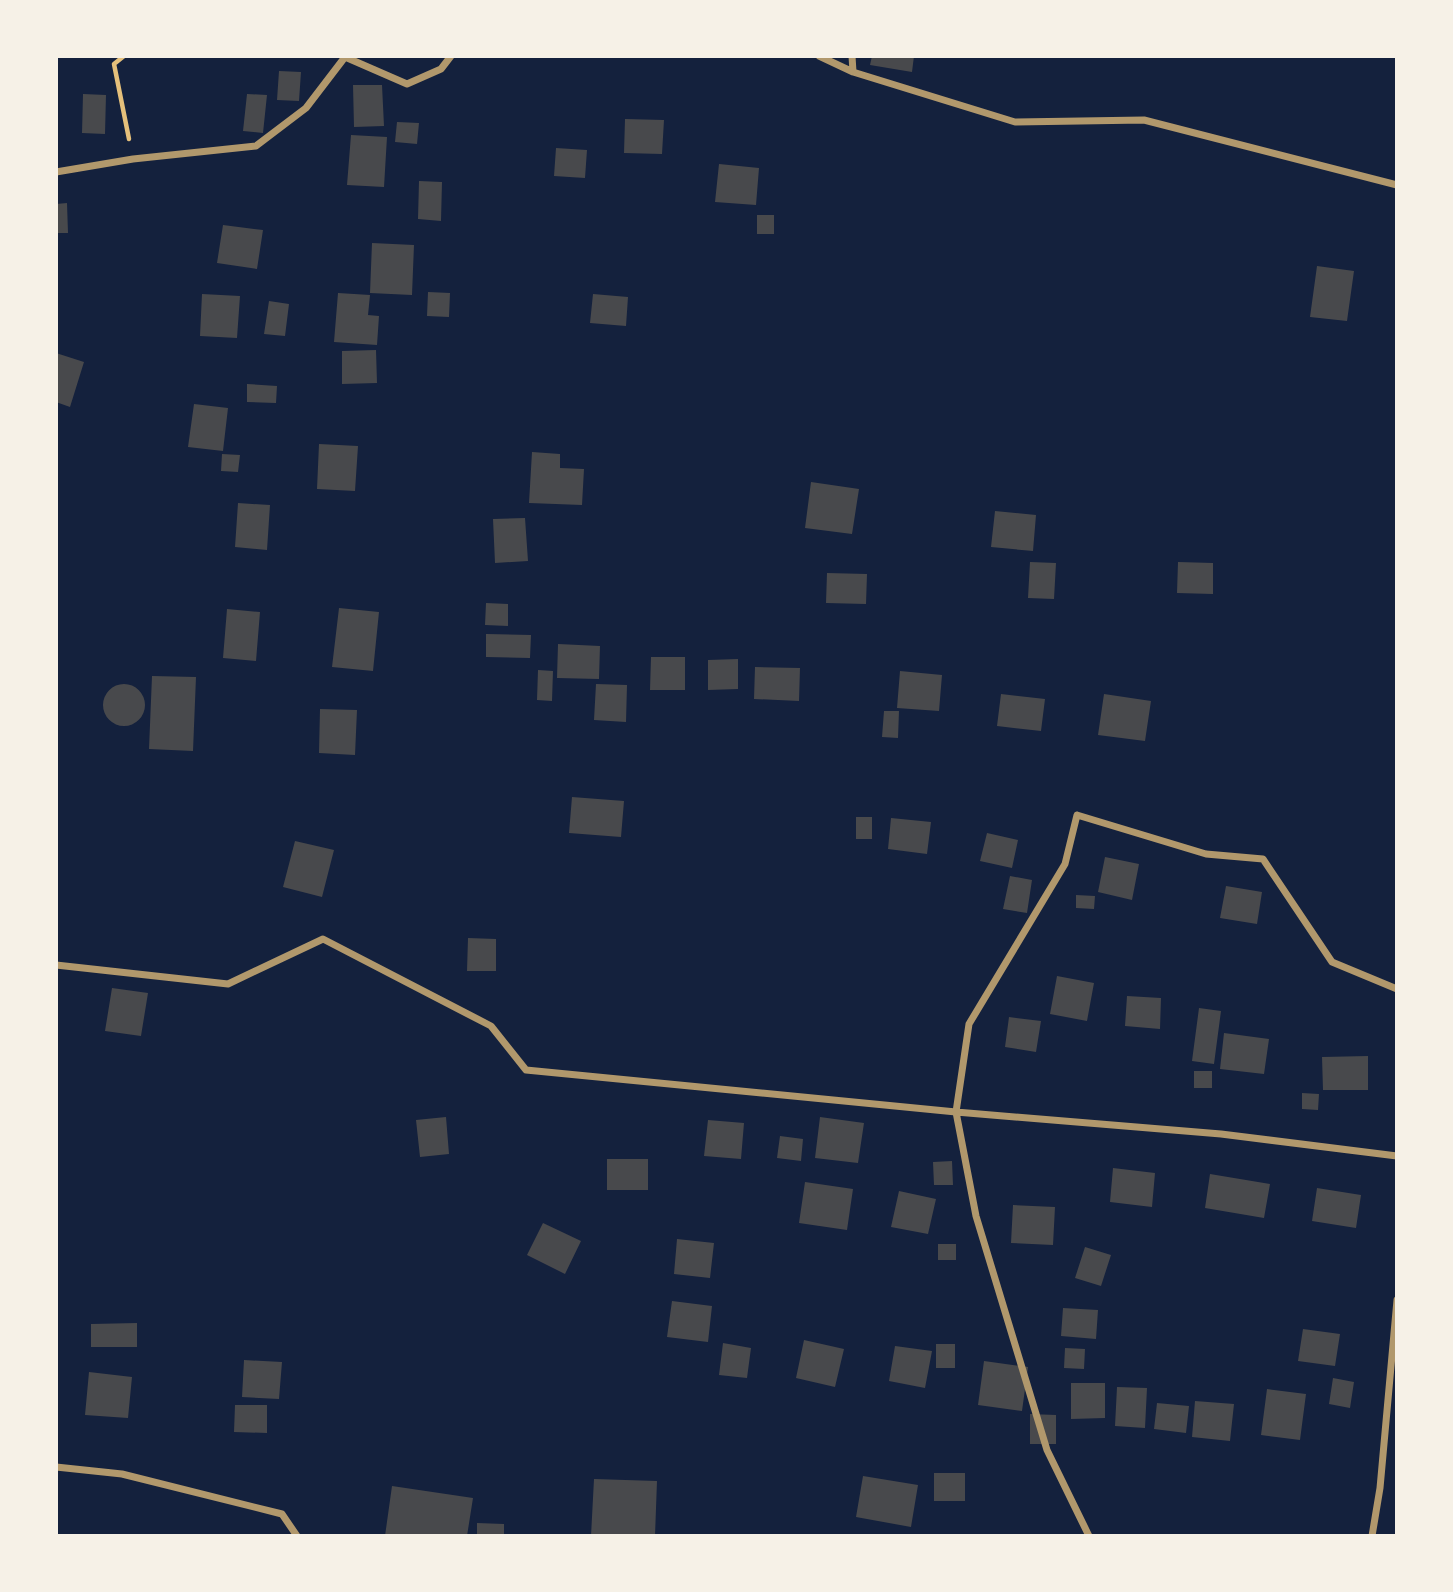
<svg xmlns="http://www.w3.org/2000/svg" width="1453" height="1592" viewBox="0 0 1453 1592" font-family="'Work Sans',sans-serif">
<rect width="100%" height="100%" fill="#14213d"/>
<path fill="#48494c" d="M872 56H914L912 72 870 65Z
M279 71 301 72 299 101 277 100Z
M353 85H382L384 126 354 127Z
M83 94 106 95 105 134 82 133Z
M247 94 267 95 263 133 243 131Z
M625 119 664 120 662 154 624 153Z
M397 122 419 123 417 144 395 142Z
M351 135 387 137 384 187 347 185Z
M556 148 587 150 585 178 554 176Z
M719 164 759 168 756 205 715 202Z
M419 181 442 182 441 221 418 219Z
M67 203 68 233H56V204Z
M757 215H774V234H757Z
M223 225 263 230 257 269 217 263Z
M372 243 414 245 412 295 370 293Z
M1317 266 1354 271 1347 321 1310 317Z
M428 292 450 293 449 317 427 316Z
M338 293 370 295 368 315 379 316 377 345 334 342Z
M202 294 240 296 237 338 200 336Z
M593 294 628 297 626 326 590 323Z
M269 301 289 304 285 336 264 334Z
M376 350 377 383 342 384V351Z
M56 353 84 362 70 407 56 402Z
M247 384 277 386 276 403 247 402Z
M194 404 228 408 223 451 188 447Z
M319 444 358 446 355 491 317 489Z
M532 452 560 454V468L584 469 582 505 529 503Z
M222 454 240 455 238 472 221 471Z
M811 482 859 489 852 534 805 528Z
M238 503 270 505 267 550 235 547Z
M995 511 1036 515 1033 551 991 547Z
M525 518 528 561 495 563 493 519Z
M1030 562 1056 563 1054 599 1028 598Z
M1178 562 1213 563V594L1177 593Z
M827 573 867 574 866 604 826 603Z
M486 603 508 604V626L485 625Z
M339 608 379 612 373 671 332 667Z
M227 609 260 612 256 661 223 658Z
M486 634 531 635 530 658 486 657Z
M558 644 600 646 599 679 557 678Z
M651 657H685V690H650Z
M738 659V689L708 690V660Z
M755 667 800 668 799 701 754 699Z
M538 670 553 671 552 701 537 700Z
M900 671 942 675 939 711 897 708Z
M152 676 196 677 193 751 149 749Z
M596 684 627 685 626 722 594 720Z
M103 705a21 21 0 1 1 42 0a21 21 0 1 1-42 0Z
M1001 694 1045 699 1041 731 997 726Z
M1104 694 1151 701 1145 741 1098 735Z
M320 709 357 710 355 755 319 753Z
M884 711H899L898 738 882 737Z
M572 797 624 801 621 837 569 833Z
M856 817H872V839H856Z
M891 818 931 822 927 854 888 849Z
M987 833 1018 840 1012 868 980 861Z
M295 841 334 850 322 897 283 887Z
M1105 857 1139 864 1132 900 1098 892Z
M1010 876 1032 880 1027 913 1003 909Z
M1226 886 1262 892 1257 924 1220 918Z
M1076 895 1095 896 1094 909 1076 908Z
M468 938 496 939V971H467Z
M1057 976 1094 983 1087 1021 1050 1014Z
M112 988 148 993 141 1036 105 1031Z
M1127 996 1161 998 1160 1029 1125 1026Z
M1199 1008 1221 1011 1214 1064 1192 1061Z
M1009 1017 1041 1021 1036 1052 1005 1047Z
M1224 1033 1269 1039 1264 1074 1220 1069Z
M1368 1056V1090H1323L1322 1057Z
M1194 1071H1212V1088H1194Z
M1302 1093 1319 1094 1318 1110 1302 1109Z
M446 1117 449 1154 420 1157 416 1120Z
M820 1117 864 1123 858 1163 815 1158Z
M708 1120 744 1123 741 1159 704 1156Z
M780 1136 803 1139 801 1161 777 1158Z
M607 1159H648V1190H607Z
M952 1161 953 1185H934L933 1162Z
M1113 1168 1155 1173 1152 1207 1110 1202Z
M1210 1174 1270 1184 1264 1218 1205 1208Z
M805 1182 853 1189 847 1230 799 1223Z
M1317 1188 1361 1195 1356 1228 1312 1221Z
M899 1191 936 1199 928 1234 891 1227Z
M1013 1205 1055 1207 1053 1245 1011 1243Z
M543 1223 581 1241 565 1274 527 1255Z
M677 1239 714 1243 710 1278 674 1274Z
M938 1244H956V1260H938Z
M1085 1247 1111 1255 1101 1286 1075 1278Z
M672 1301 712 1306 708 1342 667 1337Z
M1063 1308 1098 1310 1096 1339 1061 1336Z
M137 1323V1347H91V1324Z
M1303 1329 1340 1334 1335 1366 1298 1361Z
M804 1340 844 1349 835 1387 796 1378Z
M723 1343 751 1348 747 1378 719 1375Z
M936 1344H955V1368H936Z
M895 1346 932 1351 925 1388 889 1381Z
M1065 1348 1085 1349 1084 1369 1064 1368Z
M244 1360 282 1362 279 1399 242 1397Z
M984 1361 1028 1367 1022 1411 978 1405Z
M89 1372 132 1377 128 1418 85 1415Z
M1333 1378 1354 1382 1350 1408 1329 1404Z
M1071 1383H1105V1418L1071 1419Z
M1117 1387 1147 1388 1145 1428 1115 1426Z
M1267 1389 1306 1394 1300 1440 1261 1435Z
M1195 1401 1234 1404 1230 1441 1192 1437Z
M1157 1403 1189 1406 1186 1433 1154 1429Z
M235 1405H267V1433L234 1432Z
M1030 1414 1056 1415V1444H1030Z
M934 1473H965V1501H934Z
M863 1476 918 1485 911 1527 856 1517Z
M594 1479 657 1481 655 1536H591Z
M392 1486 473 1498 467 1536H385Z
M477 1523 504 1524V1536H477Z"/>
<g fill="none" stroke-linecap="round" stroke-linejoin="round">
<path stroke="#e5c07b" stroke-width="4.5" d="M124 56 114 64 129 139"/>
<path stroke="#b1986c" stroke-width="7" d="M819 56 853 72 1015 122 1144 120 1397 185
M852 56 853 72
M56 172 133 159 256 146 306 108 345 57 407 84 441 69 451 56
M56 965 228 984 323 939 491 1026 526 1070 956 1112 1221 1134 1397 1156
M56 1467 122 1474 282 1514 297 1536
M1089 1536 1047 1450 976 1216 956 1112 969 1024 1065 864 1077 815 1206 854 1263 859 1332 962 1397 989
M1372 1536 1380 1488 1397 1300"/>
</g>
<rect width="1453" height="1592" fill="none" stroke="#f6f1e7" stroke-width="116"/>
</svg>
